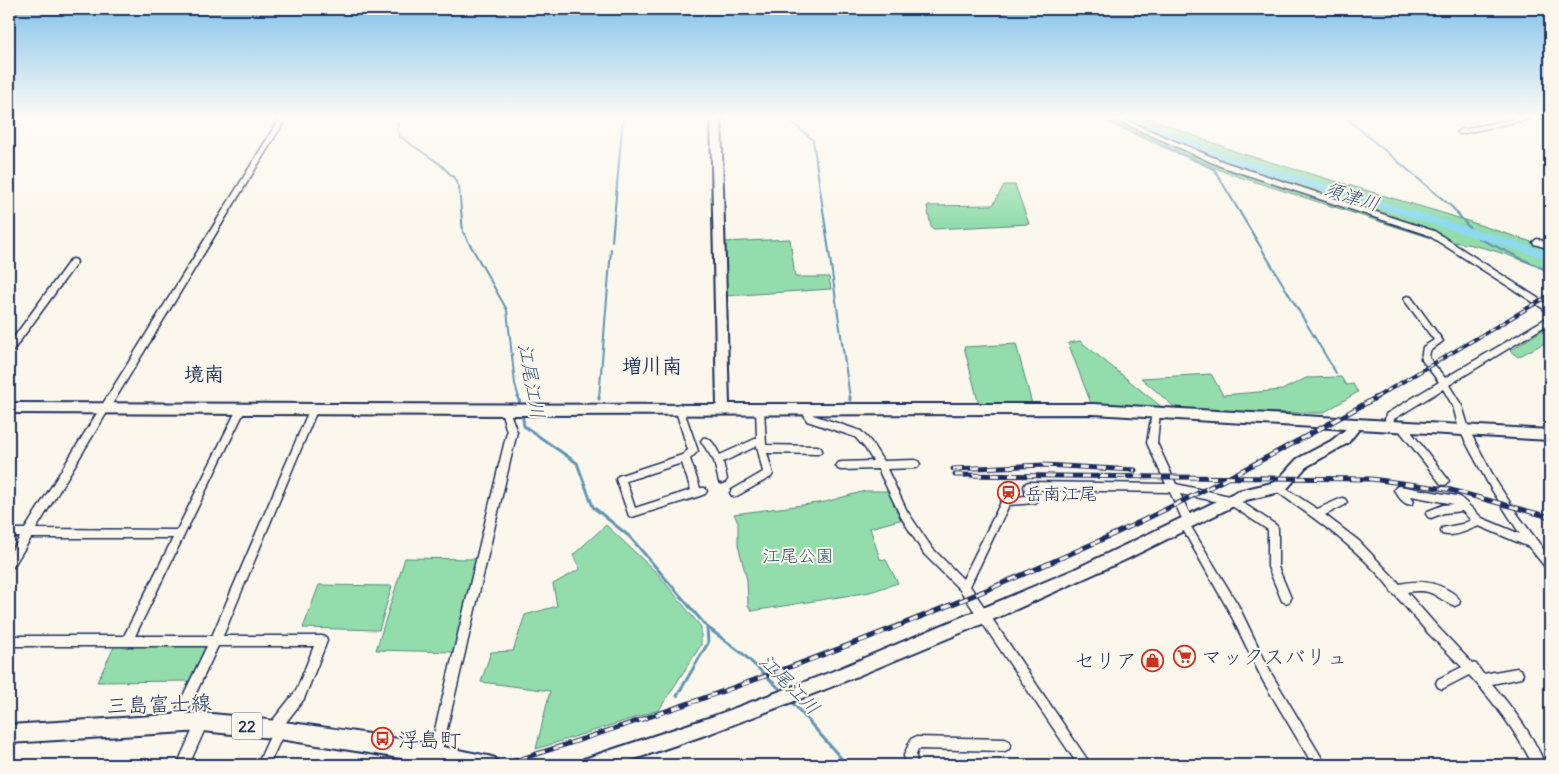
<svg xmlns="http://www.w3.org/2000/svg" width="1559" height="774" viewBox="0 0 1559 774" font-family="Delius,'Klee One',sans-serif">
<rect width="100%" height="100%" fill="#fbf7ec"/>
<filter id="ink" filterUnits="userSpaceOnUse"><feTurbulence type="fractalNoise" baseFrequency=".02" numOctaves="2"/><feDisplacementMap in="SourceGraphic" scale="10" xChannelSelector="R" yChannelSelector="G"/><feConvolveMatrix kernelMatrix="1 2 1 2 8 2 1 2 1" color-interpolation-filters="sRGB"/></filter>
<g filter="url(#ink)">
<path fill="#93dcab" stroke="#578684" d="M1102 117H1152L1156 121 1240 153 1446 214 1550 248V272C1516 257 1479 243 1441 241L1227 173Z
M1004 185H1015L1029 224 934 229 931 227 927 206 993 205Z
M790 239 795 277H829L831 289 724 296 723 242Z
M1550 325V340L1518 357 1510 351Z
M1080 341 1163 408 1092 406 1068 343Z
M1016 344 1032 404 979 405 964 347Z
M1211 374 1223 395 1282 390 1306 378 1341 377 1346 385 1353 384 1358 392 1323 413 1180 412 1141 378Z
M865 491H888L903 519 870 528 880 559 886 560 898 583 870 592 752 611 748 606 747 580 738 545V522L734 514 825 502Z
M606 525 658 574 701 627V645L659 710 536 749 550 691 481 682 491 652 513 651 525 615 557 606 553 584 580 569 573 555Z
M405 558 478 559 453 652 376 650Z
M319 585 392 586 379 630 303 628Z
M115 645H207L193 681 97 682Z"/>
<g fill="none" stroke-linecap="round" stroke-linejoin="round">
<path stroke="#6095b5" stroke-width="2" d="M397 117 399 136 440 164 454 178 459 187 463 232 507 310 515 384 519 398
M798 117 792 122 813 140 850 398
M1097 117 1214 169 1336 373
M1345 117 1452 207 1478 238 1550 272
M220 216 279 117
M612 241 623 117
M599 398 611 249"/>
<path stroke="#6095b5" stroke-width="3" d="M518 397 521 406
M850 397V400
M599 399V397
M522 412 524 426 577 463 593 507 630 537 707 627 743 654 784 693
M677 696 708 643 707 627
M791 701 847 765"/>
<path fill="#8ed9ef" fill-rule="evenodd" d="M1124 117H1137L1222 154 1550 252V260L1214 158 1157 135Z"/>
<defs>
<path id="street" d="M281 117H287L36 529 177 530 239 405H245L246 408 135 636H212L310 408 311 405H317L318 408 223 636H322L326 637 327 641 304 699 283 726 285 730 269 765H257L271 734 269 733 267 729 269 725 296 691 314 646H218L180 727 176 729 172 727 170 723 207 646H9V636H124L173 538H31L13 567 9 569V555L20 537H9V529H25Z
M1110 117H1118L1224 162 1434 231 1550 306V313L1428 235 1220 166Z
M1521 117H1533L1530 119 1460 134 1457 132 1460 130Z
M1537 239 1550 243V249L1534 244 1533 242Z
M73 259 76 260 77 262 76 264 12 352 9 353V344L70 260Z
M1408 296 1411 297 1443 341 1430 351 1429 358 1445 378 1550 316V323L1449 385 1462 406 1470 432 1496 481 1518 515 1550 558V570L1546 568 1529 547 1479 526C1468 530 1454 538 1442 534L1441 531 1442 528 1462 524 1471 520 1462 511 1444 513 1431 518 1428 517 1426 514 1428 511 1443 505 1454 504 1411 496 1414 501 1412 504C1405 507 1398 496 1394 490L1396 487 1399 486 1457 496 1460 497 1482 518 1520 534 1490 487 1471 452 1459 429 1453 406 1443 389 1394 419 1392 429H1386L1384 426 1386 414 1439 382 1421 359 1423 347 1434 340 1405 301 1404 299 1405 297Z
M679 404 682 405 683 408 698 451 690 459 700 488H705L707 491 705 494 697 497 632 517 629 516 616 479 618 476 682 455 688 450 675 408 676 405ZM682 463 691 490 635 508 626 481Z
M760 405 763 406 764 409 766 445 817 446 820 447 822 450 820 453 817 454 767 453 773 474 771 477 735 497 732 496 730 493 732 490 763 472 757 446 723 462 727 479 725 482 722 483 719 482 714 461 701 441 703 438C711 436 716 448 720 455L757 438 756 409 757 406Z
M505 406 508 407 509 410 517 432 441 754 439 758 435 760 431 758 429 754 507 432 501 410 502 407Z
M806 406 809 407 813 415 861 431 871 442 883 461 915 460 918 461 920 464 918 467 915 468 887 469 907 511 932 548 963 579 1003 498 1026 496 1024 486 1026 483 1029 482 1166 484 1147 443 1152 412 1153 409H1159L1160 412 1157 443 1176 484 1234 497 1276 525 1278 528V567L1291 598 1290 601 1286 603 1282 601 1268 567V530L1229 504 1180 494 1194 523 1191 527 1238 605 1271 673 1326 765H1313L1263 681 1230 613 1182 528 1180 525 1183 521 1170 492 1035 490 1037 500 1035 503 1009 505 970 586 1091 765H1078L960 590 924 554 901 517 878 469 841 470 838 469 836 466 838 463 841 462 873 461 865 448 855 437 807 421 802 410 803 407Z
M1402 423 1405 424 1447 478 1449 481 1447 484 1444 485 1441 484 1399 430 1397 427 1399 424Z
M1279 484 1317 509 1342 498 1345 499 1347 502 1345 505 1325 515 1359 541 1400 584C1417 580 1432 581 1448 590 1453 593 1458 596 1460 601L1459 604 1455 606C1433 597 1435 588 1407 592L1436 625 1472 663 1476 664 1483 674 1517 668 1521 670 1523 674 1521 678 1492 684C1512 707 1534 736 1545 765H1533C1516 732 1495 703 1469 675L1442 689 1438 687 1436 683 1438 679 1462 667 1428 633 1395 595 1392 593C1389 585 1382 579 1376 572 1346 540 1311 516 1276 491L1274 488 1276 485Z
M202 716 206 718 208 722 189 765H177L198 718Z
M915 737 1005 739 1009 741 1011 745 1009 749 1005 751 918 749 916 755 917 765H905L904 755 911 739Z"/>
<path id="secondary" d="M711 117H721L729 404H1094L1550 430V440L1359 429 1348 443 1306 467 1285 491 1246 500 1125 560 999 617 831 687 711 733 617 765H582L584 759 590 757 711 717 831 672 1073 570 1238 491 1276 482 1297 459 1331 441 1346 429 1094 414 511 415 9 413V403L717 405Z"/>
<path id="primary" d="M202 713C298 722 394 736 488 756L495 758 497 765H445L273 738 202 731 9 743V725Z"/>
</defs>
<use href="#street" stroke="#1b2f5e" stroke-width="3"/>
<use href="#secondary" stroke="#1b2f5e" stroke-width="4"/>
<use href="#primary" stroke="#1b2f5e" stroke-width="4"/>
<use href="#street" fill="#fbf7ec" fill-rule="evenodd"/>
<use href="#secondary" fill="#fbf7ec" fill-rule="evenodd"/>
<use href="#primary" fill="#fbf7ec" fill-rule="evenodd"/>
<defs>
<path id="rail-far1" d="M1375 398 1550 295"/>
<path id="rail" d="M953 469 1044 465 1135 470
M955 475 1371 479 1447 489 1550 517
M502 765C715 698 925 622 1127 528 1212 488 1295 443 1377 397"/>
</defs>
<use href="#rail-far1" stroke="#1b2f5e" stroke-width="4"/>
<use href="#rail" stroke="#1b2f5e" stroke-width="5"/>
<use href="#rail-far1" stroke="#fbf7ec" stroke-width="2" stroke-dasharray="6" stroke-linecap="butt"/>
<use href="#rail" stroke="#fbf7ec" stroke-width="3" stroke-dasharray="9" stroke-linecap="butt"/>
</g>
</g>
<linearGradient id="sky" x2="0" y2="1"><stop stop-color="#84c3eb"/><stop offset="0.52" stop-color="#fdfbf6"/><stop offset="1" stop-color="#fdfbf6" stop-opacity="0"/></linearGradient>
<rect width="1559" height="225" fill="url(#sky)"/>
<defs>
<symbol id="station-ring" viewBox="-11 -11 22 22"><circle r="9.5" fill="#fbf7ec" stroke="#c8321e" stroke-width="1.5"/><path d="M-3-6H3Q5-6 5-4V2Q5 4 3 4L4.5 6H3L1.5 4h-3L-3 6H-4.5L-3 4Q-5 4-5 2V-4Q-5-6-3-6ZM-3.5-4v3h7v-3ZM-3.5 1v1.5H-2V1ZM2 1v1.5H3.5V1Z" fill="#c8321e"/></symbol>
<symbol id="supermarket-ring" viewBox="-11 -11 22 22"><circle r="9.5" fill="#fbf7ec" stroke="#c8321e" stroke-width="1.5"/><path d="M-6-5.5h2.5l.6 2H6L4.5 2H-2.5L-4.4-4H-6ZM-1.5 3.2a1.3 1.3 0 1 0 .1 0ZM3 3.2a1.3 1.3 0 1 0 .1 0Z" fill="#c8321e"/></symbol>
<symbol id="shop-ring" viewBox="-11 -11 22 22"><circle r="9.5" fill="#fbf7ec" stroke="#c8321e" stroke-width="1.5"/><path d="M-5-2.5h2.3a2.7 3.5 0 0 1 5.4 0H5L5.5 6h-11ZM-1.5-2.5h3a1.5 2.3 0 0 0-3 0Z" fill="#c8321e"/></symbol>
<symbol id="bus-ring" viewBox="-11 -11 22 22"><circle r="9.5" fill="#fbf7ec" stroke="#c8321e" stroke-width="1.5"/><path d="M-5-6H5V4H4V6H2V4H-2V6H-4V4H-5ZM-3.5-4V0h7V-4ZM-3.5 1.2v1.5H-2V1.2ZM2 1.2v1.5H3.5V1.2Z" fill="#c8321e"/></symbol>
</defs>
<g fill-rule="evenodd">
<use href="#station-ring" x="996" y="480" width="25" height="25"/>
<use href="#supermarket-ring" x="1172" y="644" width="25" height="25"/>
<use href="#shop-ring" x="1140" y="648" width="25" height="25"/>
<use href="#bus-ring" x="370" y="726" width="25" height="25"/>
</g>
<g text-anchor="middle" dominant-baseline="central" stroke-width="4" stroke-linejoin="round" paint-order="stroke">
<rect fill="#fbf7ec" stroke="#5e6b89" stroke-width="1" x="232" y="712.5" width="30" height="27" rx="4"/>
<g font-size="16" font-weight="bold" fill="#1b2f5e">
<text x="247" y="726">22</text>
</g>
<g font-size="18" fill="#1b2f5e" stroke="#fbf7ec" text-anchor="start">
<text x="1025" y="493">岳南江尾</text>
</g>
<g font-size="18" fill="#395a71" stroke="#fbf7ec">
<text x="798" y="555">江尾公園</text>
</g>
<g font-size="19" font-style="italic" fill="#385a82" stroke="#fbf7ec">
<text transform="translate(1352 196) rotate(17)">須津川</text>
<text transform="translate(532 381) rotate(80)">江尾江川</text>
<text transform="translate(790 684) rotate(45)">江尾江川</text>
</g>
<g font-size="20" font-weight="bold" fill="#1b2f5e" stroke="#fbf7ec">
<text x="652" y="365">増川南</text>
<text x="204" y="373">境南</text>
</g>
<g font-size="21" fill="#1b2f5e" stroke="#fbf7ec" text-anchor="start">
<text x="1201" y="656">マックスバリュ</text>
<text x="1137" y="660" text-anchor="end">セリア</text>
<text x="398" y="739">浮島町</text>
</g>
<g font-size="21" fill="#1b2f5e" stroke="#fbf7ec">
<text transform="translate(159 704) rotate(-2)">三島富士線</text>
</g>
</g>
<rect width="1559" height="774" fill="none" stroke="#fbf7ec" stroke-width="30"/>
<rect x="15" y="15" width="1529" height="744" fill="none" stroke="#1b2f5e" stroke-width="2" filter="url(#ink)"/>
</svg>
